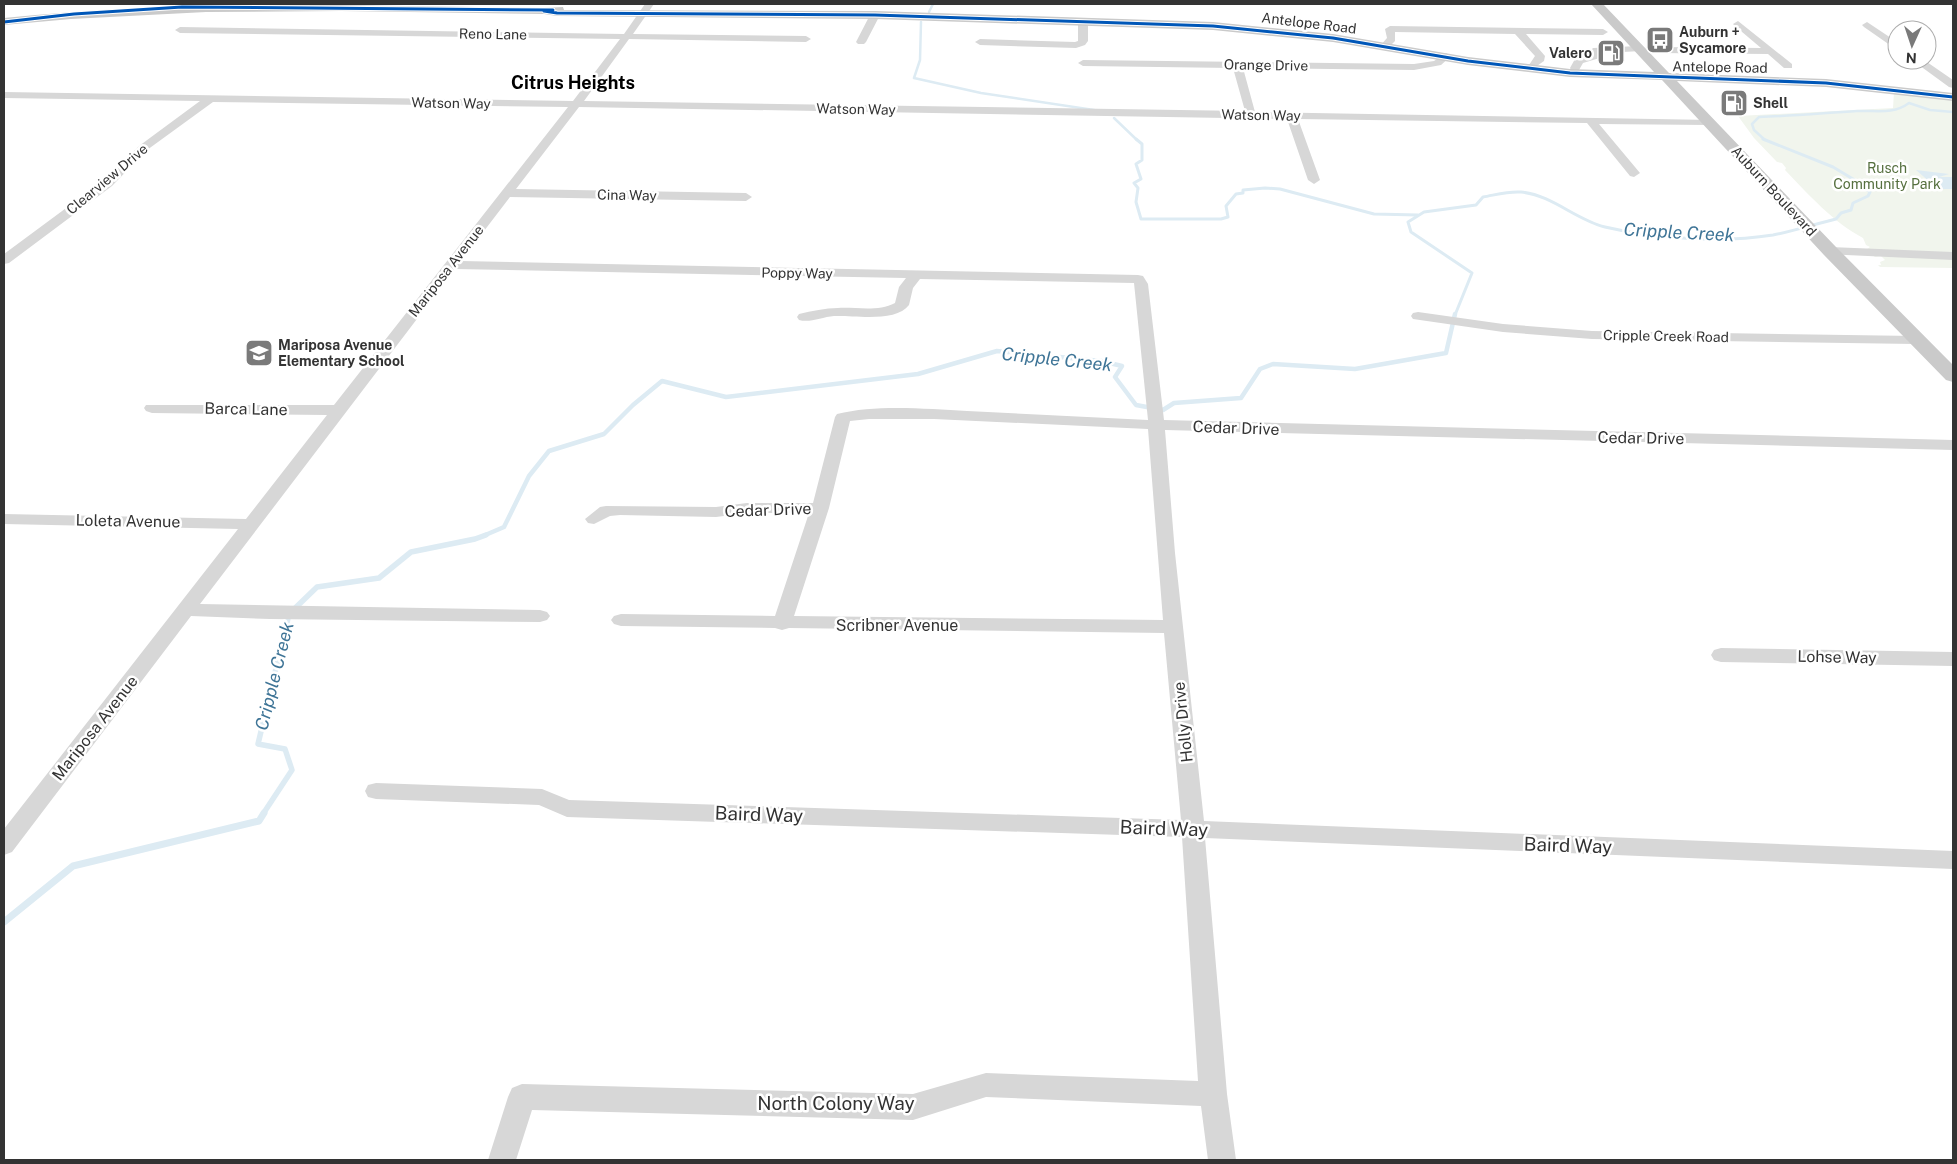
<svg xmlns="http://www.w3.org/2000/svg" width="1957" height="1164" viewBox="0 0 1957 1164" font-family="'Public Sans',sans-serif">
<rect width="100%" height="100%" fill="#fff"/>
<path fill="#f1f5ed" d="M1894 92 1953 99V268L1880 267 1878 265H1881L1880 262 1885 260 1881 256 1875 257 1867 249 1870 247 1866 245 1863 238C1833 222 1809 195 1785 170L1786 168 1782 163 1777 162 1754 138 1738 116 1893 108Z"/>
<path fill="#ddebf3" d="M1916 170 1949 174 1939 177H1953V189H1938Z"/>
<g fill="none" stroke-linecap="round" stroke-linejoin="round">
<path stroke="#ddebf3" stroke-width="2.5" d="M929 12 933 4
M921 22 920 60 914 78 981 93 1094 110
M1114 118 1137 140
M1765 140 1754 130 1752 124 1759 117C1792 116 1824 113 1857 111 1875 110 1893 115 1909 103L1930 110 1953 112"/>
<path stroke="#ddebf3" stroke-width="3" d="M1136 139 1142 144V160L1136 164 1141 179 1134 183 1138 188 1136 202 1141 219H1221L1228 217 1226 206 1236 194 1243 193V190L1265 188 1280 189 1374 214 1418 215
M1455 315 1472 273 1411 232 1408 222 1424 212 1476 205 1483 197C1495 195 1508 191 1521 192 1552 195 1576 220 1605 227 1656 239 1722 243 1773 235 1794 231 1815 224 1836 219L1841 213 1851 210 1853 203 1868 196 1870 192 1858 182 1833 167 1763 139"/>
<path stroke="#ddebf3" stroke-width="4.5" d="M483 536 504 527 529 476 549 451 604 434 633 405 662 381 726 397 918 374 997 351 1101 361 1122 366 1115 377 1136 405 1163 410 1174 403 1241 398 1260 369 1273 364 1355 369 1446 353 1455 314"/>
<path stroke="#ddebf3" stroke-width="5.5" d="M263 814 292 770 285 749 258 744 289 614 317 587 379 578 411 552 475 539 486 535"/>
<path stroke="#ddebf3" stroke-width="7" d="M4 922 73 866 259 821 264 813"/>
<path fill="#d7d7d7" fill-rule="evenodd" d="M645 4H654L633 34 806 36 811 39 806 42 629 39 584 101 1245 111 1233 68 1083 66 1078 63 1083 60 1414 64 1434 61 1446 53 1451 56 1441 65 1414 70 1243 68 1255 112 1712 120 1714 122 1708 125 1599 124 1640 173 1634 177 1630 176 1587 123 1298 119 1320 180 1314 184 1308 180 1287 119 579 107 516 189 746 193 752 197 746 201 510 197 461 261 1138 275 1143 276 1148 284 1164 420 1953 440V450L1165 430 1175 553 1204 821 1953 851V869L1205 838 1227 1094 1236 1160H1208L1201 1106 986 1097 913 1120 532 1110 516 1160H488L508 1097 512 1088 522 1084 913 1094 986 1073 1198 1081 1182 837 567 817 539 805 376 799 368 797 365 791 368 785 376 783 542 789 569 800 1181 820 1164 633 789 628 782 630 775 628 621 626 614 624 611 620 614 616 621 614 775 616 809 513H747L716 517 620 515 610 516 594 524 588 523 585 519 600 507 606 506 716 507 747 503H813L835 417 837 414C877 404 927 409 967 411 1028 414 1088 417 1148 420L1134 283 920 279 913 288 909 305C896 323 853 315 834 316 822 317 810 323 799 320L797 317 799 314C812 311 825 308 838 308 857 307 878 312 895 303L899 287 906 278 455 269 200 604 540 610 547 612 550 616 547 620 540 622 270 619 191 616 12 852 4 855V829L238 529 4 524V514L246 519 327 415 152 413 146 411 144 408 146 405H334L568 107 213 102 147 150 112 186 9 263 4 264V254L104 180 139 146 200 101 4 98V92L573 101 620 39 180 33 175 30 180 27 624 34ZM869 419H934L1148 429 1163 620 794 616 829 508 850 421Z
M875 12 880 15 866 42 864 44H858L856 42 870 15Z
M1083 20 1088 23V41L1085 45 1076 48 980 45 975 42 980 39 1075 42 1078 41V23Z
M1738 21 1792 64V68H1784L1768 54 1656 53 1651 50 1656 47 1761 48 1735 26 1733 24Z
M1867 22 1897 42V50L1864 27 1862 25Z
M1390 26 1603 29 1608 32 1603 35 1526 34 1545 56 1544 61 1534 68 1529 65 1535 56 1515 34 1395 32V41L1388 48H1382L1380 46 1387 38 1385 29Z
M1639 46 1642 47V51L1603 53V57L1583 63 1579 70H1571L1570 68 1575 59 1593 54 1591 50 1593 48Z
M1912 60H1924L1953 80V88L1949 87Z
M1830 247 1953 252V260L1825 254 1823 251Z
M1418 312 1503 324 1592 331 1915 336 1920 337 1922 340 1920 343 1915 344 1592 339 1503 332 1413 319 1411 316 1413 313Z
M1721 648 1953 652V666L1721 662 1714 660 1711 655 1714 650Z"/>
<path fill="#cacaca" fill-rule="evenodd" d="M267 4 544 8 563 7 564 10 875 11 1213 22 1333 34 1468 57 1570 69 1654 72 1591 4H1603L1669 73 1826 79 1953 93V101L1826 87 1677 81 1836 247 1953 365V382L1946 380 1824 255 1662 80 1570 77 1468 65 1333 42 1213 30 875 19 557 16 544 14 341 11 206 12 71 19 4 25V18C92 9 179 5 267 4Z"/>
<defs>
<path id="cycleway" d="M544 11 557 13 875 15 1213 26 1333 38 1468 61 1570 73 1826 83 1953 97
M4 22 74 14 182 7 553 10"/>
</defs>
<use href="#cycleway" stroke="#fff" stroke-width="5"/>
<use href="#cycleway" stroke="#0057b8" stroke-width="3"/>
</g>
<defs>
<symbol id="bus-square" viewBox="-11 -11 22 22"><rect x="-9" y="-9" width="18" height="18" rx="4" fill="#7a7a7a" stroke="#fff"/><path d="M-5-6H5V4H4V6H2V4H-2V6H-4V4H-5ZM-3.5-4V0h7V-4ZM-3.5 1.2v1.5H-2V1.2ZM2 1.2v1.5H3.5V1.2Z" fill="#fff"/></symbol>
<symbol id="fuel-square" viewBox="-11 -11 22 22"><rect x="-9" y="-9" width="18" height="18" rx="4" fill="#7a7a7a" stroke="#fff"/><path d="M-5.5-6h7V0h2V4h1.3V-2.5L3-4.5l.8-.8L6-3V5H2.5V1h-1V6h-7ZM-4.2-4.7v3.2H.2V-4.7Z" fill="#fff"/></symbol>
<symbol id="school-square" viewBox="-11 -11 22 22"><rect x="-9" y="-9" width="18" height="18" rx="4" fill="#7a7a7a" stroke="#fff"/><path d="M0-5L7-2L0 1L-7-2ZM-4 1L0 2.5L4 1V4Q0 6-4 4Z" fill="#fff"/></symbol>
</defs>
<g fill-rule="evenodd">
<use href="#bus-square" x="1644" y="24" width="32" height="32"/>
<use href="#fuel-square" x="1595" y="37" width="32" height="32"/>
<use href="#fuel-square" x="1718" y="87" width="32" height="32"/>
<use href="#school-square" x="243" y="337" width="32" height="32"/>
</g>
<g text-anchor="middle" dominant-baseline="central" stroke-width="5" stroke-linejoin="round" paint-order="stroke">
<g font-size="14" fill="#333" stroke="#fff">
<text transform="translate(1309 23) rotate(7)">Antelope Road</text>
<text transform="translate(493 34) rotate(1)">Reno Lane</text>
<text transform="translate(1266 65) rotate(1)">Orange Drive</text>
<text transform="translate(1720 67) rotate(1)">Antelope Road</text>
<text transform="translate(451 103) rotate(1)">Watson Way</text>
<text transform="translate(856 109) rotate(1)">Watson Way</text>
<text transform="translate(1261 115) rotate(1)">Watson Way</text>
<text transform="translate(107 179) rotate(-40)">Clearview Drive</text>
<text transform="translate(1774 191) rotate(47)">Auburn Boulevard</text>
<text transform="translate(627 195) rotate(1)">Cina Way</text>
<text transform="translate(446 271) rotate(-52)">Mariposa Avenue</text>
<text transform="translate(797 273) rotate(1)">Poppy Way</text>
<text transform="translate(1666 336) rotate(1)">Cripple Creek Road</text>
</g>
<g font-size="14" font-weight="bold" fill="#333" stroke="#fff" text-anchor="start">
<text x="1679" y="32">Auburn +<tspan x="1679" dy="16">Sycamore</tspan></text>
<text x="1592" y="53" text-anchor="end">Valero</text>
<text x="1753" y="103">Shell</text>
<text x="278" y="345">Mariposa Avenue<tspan x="278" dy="16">Elementary School</tspan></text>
</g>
<g font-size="14" fill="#56703f" stroke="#fff">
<text x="1887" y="168">Rusch<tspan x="1887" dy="16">Community Park</tspan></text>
</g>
<g font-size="16" fill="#333" stroke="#fff">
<text transform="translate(246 409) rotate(1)">Barca Lane</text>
<text transform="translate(1236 428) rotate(2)">Cedar Drive</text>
<text transform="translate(1641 438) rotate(1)">Cedar Drive</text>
<text transform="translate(768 510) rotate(-2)">Cedar Drive</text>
<text transform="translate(128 521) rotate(1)">Loleta Avenue</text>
<text x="897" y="625">Scribner Avenue</text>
<text transform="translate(1837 657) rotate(1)">Lohse Way</text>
<text transform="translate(1183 722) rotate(-96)">Holly Drive</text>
<text transform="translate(95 728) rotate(-52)">Mariposa Avenue</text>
</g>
<g font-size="18" font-weight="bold" fill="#000" stroke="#fff">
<text x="573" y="82">Citrus Heights</text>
</g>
<g font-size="18" font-style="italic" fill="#3f7597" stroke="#fff">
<text transform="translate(1679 232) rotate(3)">Cripple Creek</text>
<text transform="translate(1057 359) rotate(6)">Cripple Creek</text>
<text transform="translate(274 676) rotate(-76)">Cripple Creek</text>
</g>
<g font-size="19" fill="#333" stroke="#fff">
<text transform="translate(759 814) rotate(2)">Baird Way</text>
<text transform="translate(1164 828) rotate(2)">Baird Way</text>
<text transform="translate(1568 845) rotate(2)">Baird Way</text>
<text x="836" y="1103">North Colony Way</text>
</g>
</g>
<rect width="1957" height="1164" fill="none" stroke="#333333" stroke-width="10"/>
<g transform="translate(1912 45) rotate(183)"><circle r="24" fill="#ffffff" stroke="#adadad"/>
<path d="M0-4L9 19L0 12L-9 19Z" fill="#7a7a7a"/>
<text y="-8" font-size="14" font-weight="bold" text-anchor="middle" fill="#333333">N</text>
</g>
</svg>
